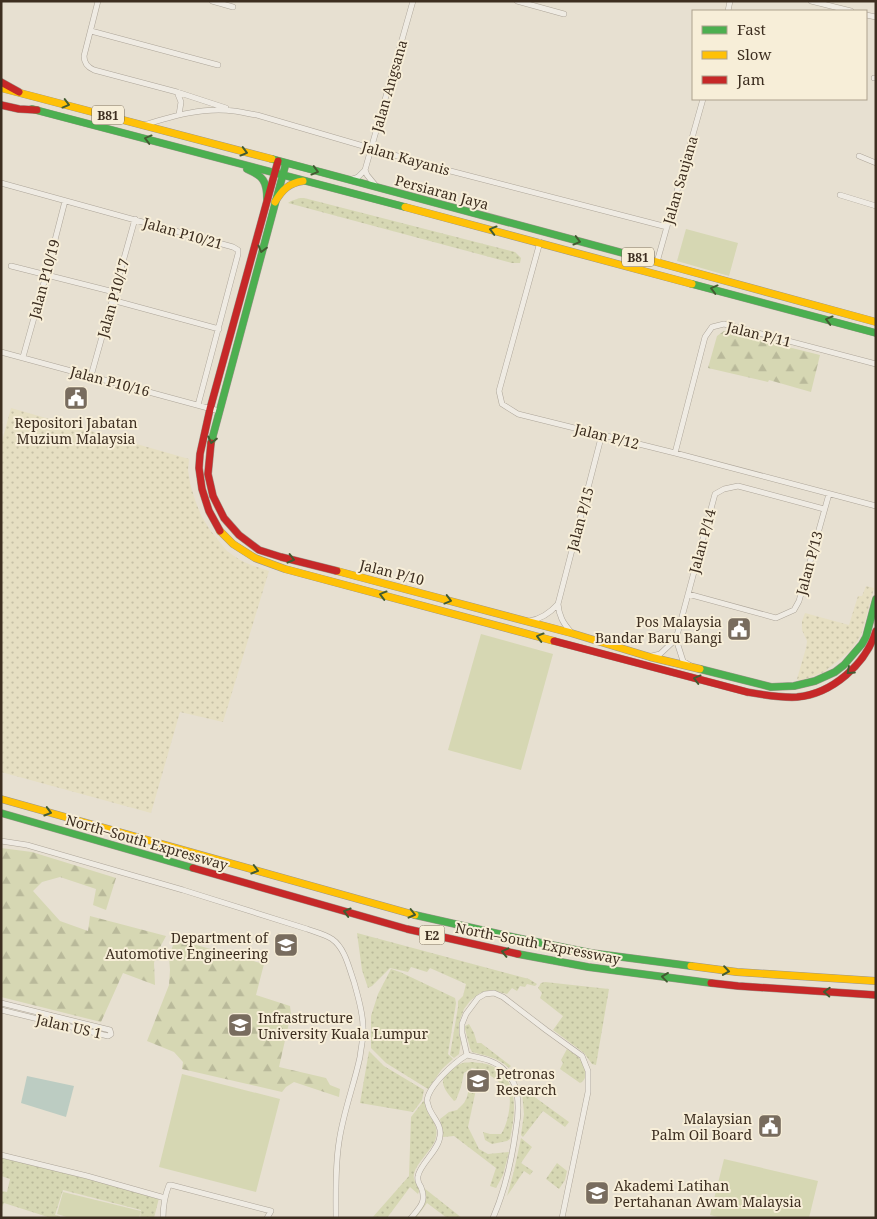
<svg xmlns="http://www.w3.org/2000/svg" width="877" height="1219" viewBox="0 0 877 1219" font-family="'Noto Serif',serif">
<defs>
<pattern id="farmland-dots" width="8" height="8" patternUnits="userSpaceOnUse" patternTransform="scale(1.25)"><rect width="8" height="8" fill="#e6dfc2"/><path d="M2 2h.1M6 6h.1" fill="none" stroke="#c6c0a6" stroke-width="1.8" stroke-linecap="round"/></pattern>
<pattern id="grass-dots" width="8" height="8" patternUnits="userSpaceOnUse" patternTransform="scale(1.25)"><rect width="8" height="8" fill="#d6d7b3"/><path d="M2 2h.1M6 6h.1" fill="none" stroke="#b9b99a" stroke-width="1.8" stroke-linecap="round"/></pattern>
<pattern id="forest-firs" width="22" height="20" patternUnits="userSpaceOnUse" patternTransform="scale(1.25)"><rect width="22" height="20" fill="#d6d7b3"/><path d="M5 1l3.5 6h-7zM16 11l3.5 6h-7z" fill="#b9b99a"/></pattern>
</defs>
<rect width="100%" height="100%" fill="#e7e0d1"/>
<path fill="url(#farmland-dots)" d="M11 408 189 459 188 470 190 483 195 500 201 515 210 530 227 551 240 560 251 565 269 571 223 722 180 712 151 813 1 772V445Z
M866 586 874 588 862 632 858 640 850 651 824 672 800 681 797 679 806 648 807 641 802 630V621L805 613 849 625 858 596H862Z"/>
<path fill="url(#grass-dots)" d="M300 198H304L515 252 521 258 520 263H512L288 203 291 201Z
M357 933 529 979 537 984 535 986 527 984 525 987 520 986 517 991 512 988 507 994 491 990 480 993 470 1001 464 1009 460 1020 459 1034 461 1042 459 1054 454 1058 450 1055 458 1007V1001L463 996 466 984 430 968 427 972 411 967 408 972 390 968 372 986 368 988 362 970Z
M391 969 400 972 455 998 456 1003 448 1054 453 1059 442 1069 428 1089 386 1063 371 1048V1016L378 994Z
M545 982 609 989 596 1065 592 1064 584 1053 553 1030 563 1016 540 998 542 993 538 988 541 983Z
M469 1024 474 1033 477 1043H481L511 1066 509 1068C497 1057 487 1056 472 1052L470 1048 465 1029V1026Z
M567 1049C571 1052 577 1055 580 1059 586 1066 589 1079 580 1083L560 1069 563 1063 561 1060Z
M369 1051 384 1066 424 1090 422 1100 413 1112 360 1103Z
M471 1062C479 1063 488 1063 494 1067 520 1082 515 1115 510 1139L507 1141 492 1144 485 1140 483 1132 490 1134H501C507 1127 513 1100 508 1091 507 1089 504 1088 503 1086 494 1077 484 1070 472 1068L464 1073 461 1087 456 1100 454 1101C450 1096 444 1090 443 1083 442 1075 456 1065 463 1063 465 1062 468 1063 471 1062Z
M471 1079 478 1080 468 1127 479 1149 488 1154 509 1152 503 1175 496 1188 490 1186 496 1168 454 1136 443 1137 440 1119 449 1112 457 1110 464 1103 467 1097Z
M525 1090 569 1122 565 1127 543 1111 523 1137 521 1135 524 1114 522 1092Z
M425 1099C426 1104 427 1110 429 1115 434 1122 438 1127 436 1137 434 1150 411 1166 414 1179 415 1182 418 1186 420 1189L418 1194 410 1187 387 1218H372L409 1176 411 1117Z
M521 1138 532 1147 521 1163 533 1171 530 1175 524 1171 507 1196 514 1171Z
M1 1157 86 1177 159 1198 154 1218H140L141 1210 63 1190 55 1215 60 1216V1218H51L4 1203 1 1209V1191L7 1192 10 1179 1 1176Z
M557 1163 567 1171 565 1180 559 1189 546 1179Z
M424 1188 462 1218H447L427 1203 416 1218H414C420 1208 428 1200 424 1188Z"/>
<path fill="url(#forest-firs)" d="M724 331 820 355 811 392 769 380 768 382 708 368 717 336Z
M1 848 32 852 116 878 106 910 93 905 96 889 60 877 42 882 33 891 60 921 88 931 90 916 166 936 156 955 154 963 155 985 123 973 101 1022 1 997Z
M175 939 264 964 256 995 290 1006 291 1014 279 1067 326 1078 330 1085 340 1089 339 1097 294 1082 286 1087 282 1092 182 1069 183 1062 174 1052 147 1041 169 985 170 970 169 957Z"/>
<path fill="#d6d7b3" d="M686 229 738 243 729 276 677 261Z
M481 634 553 654 521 770 448 750Z
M182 1074 280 1099 256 1192 159 1167Z
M724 1159 818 1181 809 1218H722L710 1215Z
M63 1192 141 1211 139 1218H70L57 1214Z"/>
<path fill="#bcccc2" d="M27 1076 74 1086 66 1117 21 1103Z"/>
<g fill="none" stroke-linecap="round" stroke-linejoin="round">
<defs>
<path id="street" d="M98 1 84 56C84 63 87 67 94 70L177 92 226 108
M212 1 233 7
M517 1 564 14
M811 1 851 11
M728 11 730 1
M866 15 876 17
M91 31 218 65
M874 78H876
M177 92 181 102 179 115
M144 125C173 116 203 107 234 111 242 112 249 114 257 115L435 167 667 227
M859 156 876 163
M365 170 367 175 376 186
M352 179 358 177 365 170 413 1
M1 183 233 247 238 250V254L198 405
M840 195 876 206
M540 242 499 391 502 404 518 414 675 453 876 506
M657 262 703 99
M11 266 114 292
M112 300 219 329
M1 352 219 411
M23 357 46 275 65 201
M91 376 135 219
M675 453 705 337 712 327 724 324 876 364
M688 594 776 618 794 610 799 601 829 494
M529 621C542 619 550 613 558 604
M571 632C563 623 559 616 558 604L602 434
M676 639 683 661 691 666
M652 656 660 654 676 639 715 494 724 489 738 486 824 509
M1 841 27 845 183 890 307 929C315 932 324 934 332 939 345 948 349 968 354 982 358 997 363 1012 363 1027 364 1036 361 1047 360 1057 354 1085 343 1113 339 1142 335 1167 336 1193 336 1218
M1 1003 110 1030 111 1034
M1 1010 108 1036 110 1035 111 1034
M467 1055 462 1033V1024L466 1014 478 998 485 994 494 993 503 997 546 1030 582 1056 588 1071V1092L562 1218
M1 1155 87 1176 165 1198
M163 1218C163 1207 165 1195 169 1185H171L271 1211 267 1218
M411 1218C420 1207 427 1202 421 1187 419 1184 417 1180 418 1176 420 1164 439 1150 440 1136 442 1125 433 1118 429 1108 429 1108 427 1101 427 1101 428 1086 455 1062 467 1055 480 1058 496 1060 505 1071 511 1077 516 1086 517 1094 519 1106 518 1118 516 1129 512 1159 505 1190 493 1218"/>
<path id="fast" d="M32 109 405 207
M272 159 649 260
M247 169C263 176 267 181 267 199
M692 284 876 333
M211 443 286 163
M700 669 771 687 794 686 815 681 835 672 844 665 862 644 866 637 876 599
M1 813 193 868
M415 915 517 938 591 953 691 966
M518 954 588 967 711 983"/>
<path id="slow" d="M1 88 272 159
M275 202C282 190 289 183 303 181
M405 207 692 284
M649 260 876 322
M220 531 233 544 255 558 285 569 554 641
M337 571 571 633 650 657 700 669
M1 799 415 915
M691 966 737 972 876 981"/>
<path id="jam" d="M1 82 19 92
M1 105 19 109 37 110
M211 443 208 474 213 496 224 518 239 535 259 550 281 557 337 571
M220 531 209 511 202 489 199 468 200 454 210 409 278 161
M554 641 747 692C764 695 780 698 797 697 832 694 866 664 876 631
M193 868 407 929 518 954
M711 983 738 986 876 995"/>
</defs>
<use href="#street" stroke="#ada599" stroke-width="6"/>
<use href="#fast" stroke="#9c958a" stroke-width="8"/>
<use href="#slow" stroke="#9c958a" stroke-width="8"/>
<use href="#jam" stroke="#9c958a" stroke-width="8"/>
<use href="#street" stroke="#efebe3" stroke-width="5"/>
<use href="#fast" stroke="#4caf50" stroke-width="7"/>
<use href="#slow" stroke="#ffc107" stroke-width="7"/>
<use href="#jam" stroke="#c62828" stroke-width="7"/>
</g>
<defs><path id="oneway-chevron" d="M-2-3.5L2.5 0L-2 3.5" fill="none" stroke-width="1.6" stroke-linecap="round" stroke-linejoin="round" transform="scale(1.25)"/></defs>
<g stroke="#425b31">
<use href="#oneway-chevron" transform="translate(66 104) rotate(15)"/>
<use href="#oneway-chevron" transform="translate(148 139) rotate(-165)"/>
<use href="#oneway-chevron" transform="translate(244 152) rotate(15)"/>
<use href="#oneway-chevron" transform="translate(315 171) rotate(15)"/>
<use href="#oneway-chevron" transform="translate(493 230) rotate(-165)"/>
<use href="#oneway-chevron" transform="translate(577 241) rotate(15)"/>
<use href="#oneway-chevron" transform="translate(262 249) rotate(105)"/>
<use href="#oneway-chevron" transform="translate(714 289) rotate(-165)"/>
<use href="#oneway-chevron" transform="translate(829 320) rotate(-165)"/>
<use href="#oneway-chevron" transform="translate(212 440) rotate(104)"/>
<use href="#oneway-chevron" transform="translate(291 559) rotate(14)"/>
<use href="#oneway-chevron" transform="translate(383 595) rotate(-165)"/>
<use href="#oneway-chevron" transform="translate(448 600) rotate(15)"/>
<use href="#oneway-chevron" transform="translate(540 637) rotate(-165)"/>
<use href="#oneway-chevron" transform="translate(850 671) rotate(138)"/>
<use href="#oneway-chevron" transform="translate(697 679) rotate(-165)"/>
<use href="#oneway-chevron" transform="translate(48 812) rotate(16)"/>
<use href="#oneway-chevron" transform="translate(255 870) rotate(16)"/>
<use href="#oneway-chevron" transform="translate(347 912) rotate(-164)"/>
<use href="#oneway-chevron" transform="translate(412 914) rotate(14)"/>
<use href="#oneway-chevron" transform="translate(505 952) rotate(-167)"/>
<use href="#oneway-chevron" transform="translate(726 971) rotate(8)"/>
<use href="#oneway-chevron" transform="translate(665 977) rotate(-173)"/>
<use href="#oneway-chevron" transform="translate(827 992) rotate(-177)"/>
</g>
<defs>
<symbol id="civic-square" viewBox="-11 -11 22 22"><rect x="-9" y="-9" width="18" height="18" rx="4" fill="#786c5e" stroke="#f7eed8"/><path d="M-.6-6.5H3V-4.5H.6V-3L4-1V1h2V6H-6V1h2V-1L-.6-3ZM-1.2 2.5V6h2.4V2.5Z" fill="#fff"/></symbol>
<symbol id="university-square" viewBox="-11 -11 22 22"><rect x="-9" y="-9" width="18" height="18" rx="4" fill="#786c5e" stroke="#f7eed8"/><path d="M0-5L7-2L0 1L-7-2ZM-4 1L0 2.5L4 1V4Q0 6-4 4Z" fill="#fff"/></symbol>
</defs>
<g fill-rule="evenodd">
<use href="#civic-square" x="62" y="384" width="28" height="28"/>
<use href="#civic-square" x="725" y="615" width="28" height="28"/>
<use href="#university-square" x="272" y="931" width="28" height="28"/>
<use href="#university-square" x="226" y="1011" width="28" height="28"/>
<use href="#university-square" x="464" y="1067" width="28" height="28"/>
<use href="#civic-square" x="756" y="1112" width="28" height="28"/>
<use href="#university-square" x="583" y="1179" width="28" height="28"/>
</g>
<g text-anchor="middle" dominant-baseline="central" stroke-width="4" stroke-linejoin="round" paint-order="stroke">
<g fill="#f7eed8" stroke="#756857" stroke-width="1">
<rect x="92" y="105.5" width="32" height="19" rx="4"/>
<rect x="622" y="247.5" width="32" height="19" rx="4"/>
<rect x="419.5" y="925.5" width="25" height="19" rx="4"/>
</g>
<g font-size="12" font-weight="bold" fill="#3d2e20">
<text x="108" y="115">B81</text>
<text x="638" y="257">B81</text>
<text x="432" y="935">E2</text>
</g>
<g font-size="14" fill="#3d2e20" stroke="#f7eed8">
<text transform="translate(389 86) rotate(-74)">Jalan Angsana</text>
<text transform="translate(406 158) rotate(16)">Jalan Kayanis</text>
<text transform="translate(680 180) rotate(-74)">Jalan Saujana</text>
<text transform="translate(442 192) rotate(15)">Persiaran Jaya</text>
<text transform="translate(183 233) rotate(16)">Jalan P10/21</text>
<text transform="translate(44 279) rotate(-75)">Jalan P10/19</text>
<text transform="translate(113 298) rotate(-74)">Jalan P10/17</text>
<text transform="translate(759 334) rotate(14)">Jalan P/11</text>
<text transform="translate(110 381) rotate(15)">Jalan P10/16</text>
<text transform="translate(607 436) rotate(14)">Jalan P/12</text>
<text transform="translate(580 519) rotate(-75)">Jalan P/15</text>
<text transform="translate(702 541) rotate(-75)">Jalan P/14</text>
<text transform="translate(809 563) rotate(-75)">Jalan P/13</text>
<text transform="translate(392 572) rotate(14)">Jalan P/10</text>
<text transform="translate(147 842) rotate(16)">North–South Expressway</text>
<text transform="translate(538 943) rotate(11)">North–South Expressway</text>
<text transform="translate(69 1026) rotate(13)">Jalan US 1</text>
</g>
<g font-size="14" fill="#3d2e20" stroke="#f7eed8" text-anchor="end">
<text x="76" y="422" text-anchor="middle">Repositori Jabatan<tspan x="76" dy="16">Muzium Malaysia</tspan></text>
<text x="722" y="621">Pos Malaysia<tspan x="722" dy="16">Bandar Baru Bangi</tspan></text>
<text x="268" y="937">Department of<tspan x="268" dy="16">Automotive Engineering</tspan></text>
<text x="258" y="1017" text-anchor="start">Infrastructure<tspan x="258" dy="16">University Kuala Lumpur</tspan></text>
<text x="496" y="1073" text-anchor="start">Petronas<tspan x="496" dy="16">Research</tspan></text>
<text x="752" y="1118">Malaysian<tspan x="752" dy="16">Palm Oil Board</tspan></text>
<text x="614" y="1185" text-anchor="start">Akademi Latihan<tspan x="614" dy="16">Pertahanan Awam Malaysia</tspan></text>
</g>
</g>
<rect width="877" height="1219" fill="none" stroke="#3d2e20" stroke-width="5"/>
<rect x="692" y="10" width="175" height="90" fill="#f7eed8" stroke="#ada18e"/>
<rect x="702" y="26" width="25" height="8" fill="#4caf50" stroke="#ada18e"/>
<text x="737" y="35" font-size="15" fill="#3d2e20">Fast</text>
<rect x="702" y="51" width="25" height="8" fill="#ffc107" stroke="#ada18e"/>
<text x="737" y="60" font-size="15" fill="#3d2e20">Slow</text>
<rect x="702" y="76" width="25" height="8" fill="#c62828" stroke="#ada18e"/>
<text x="737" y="85" font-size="15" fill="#3d2e20">Jam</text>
</svg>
